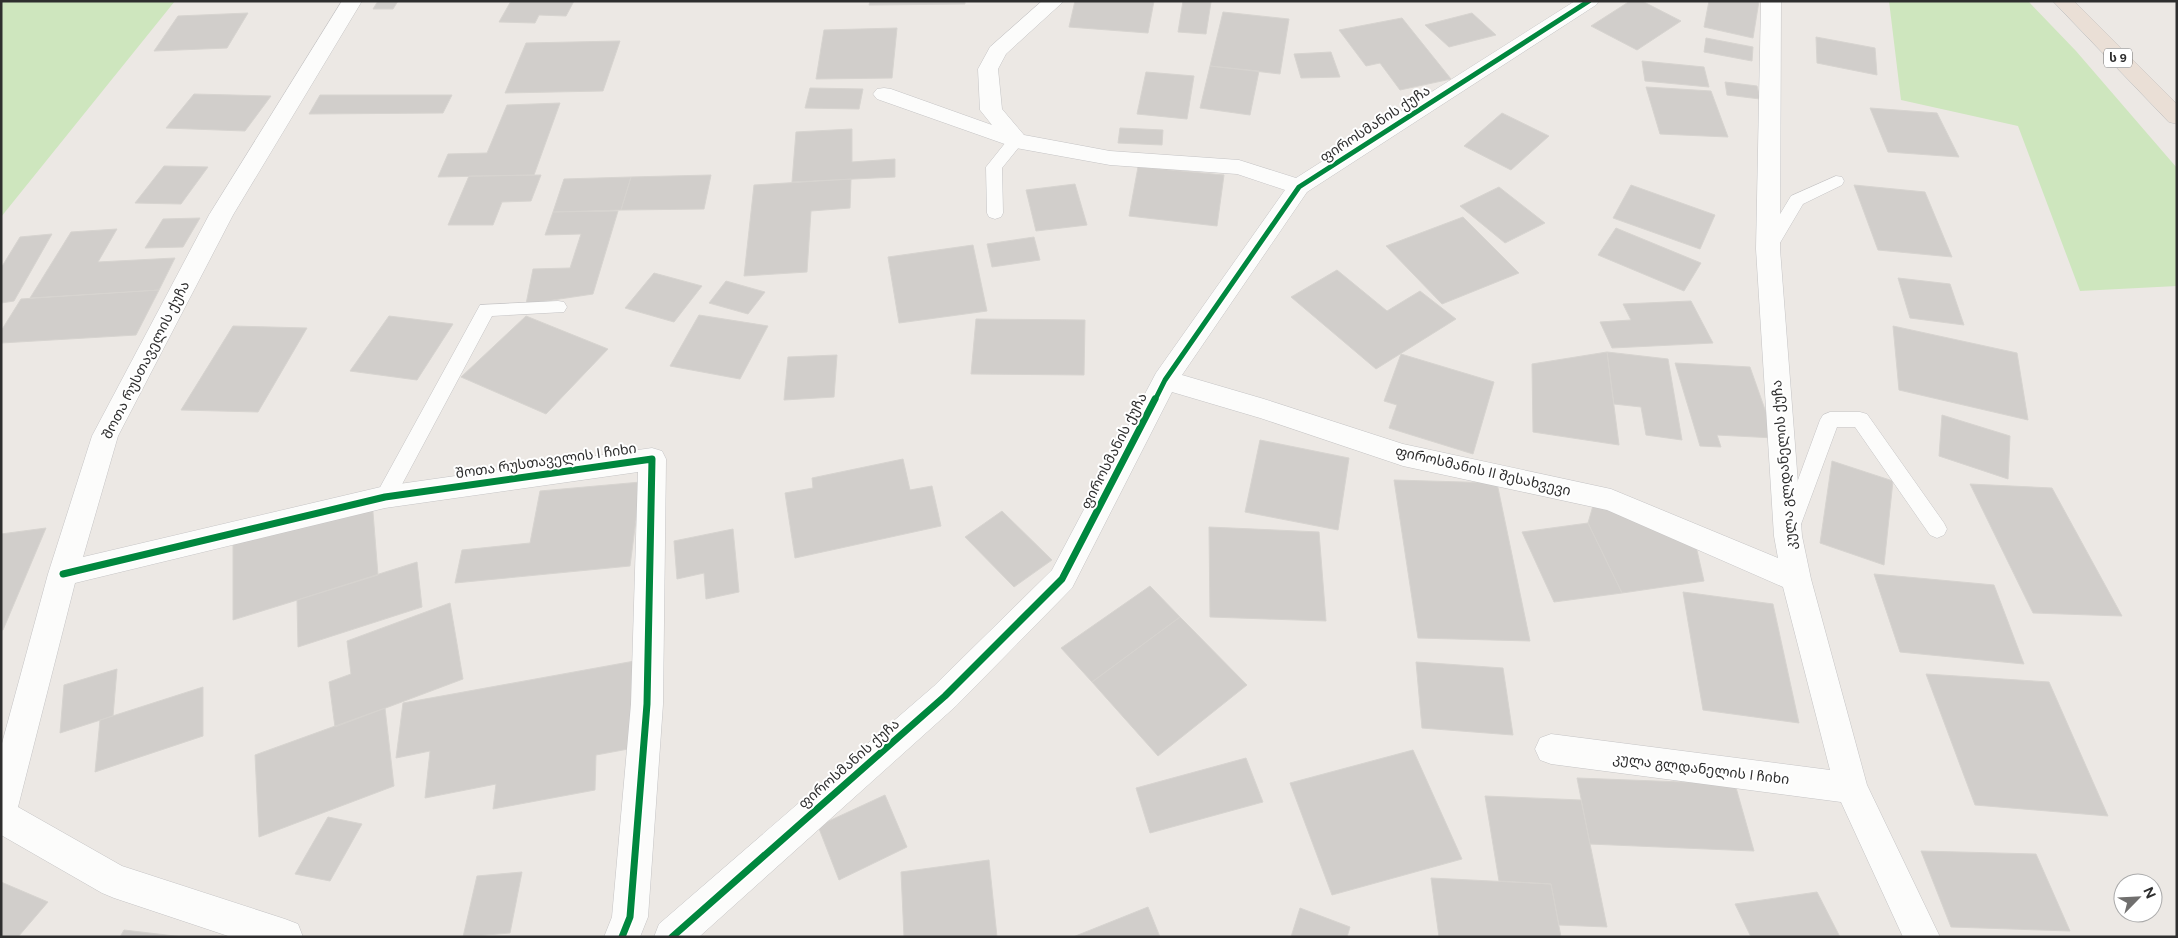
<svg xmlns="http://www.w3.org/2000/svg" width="2178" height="938" viewBox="0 0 2178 938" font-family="Figtree,'Noto Sans Georgian',sans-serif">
<rect width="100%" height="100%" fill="#ece8e4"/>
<path fill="#cee6be" d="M1 1H175L1 217Z
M1889 1H2028L2076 51 2177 168V286L2080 291 2018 126 1901 100Z"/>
<path fill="#d1cecb" stroke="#d7d4d0" d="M378 1H398L393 9H373Z
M511 1H574L566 16 539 15 535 23 499 22Z
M870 1H965V4L869 5Z
M1075 1H1154L1148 33 1069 27Z
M1183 1 1211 2 1206 34 1178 32Z
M1630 1H1642L1681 21 1637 50 1591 26Z
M1709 1H1759L1753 38 1704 27Z
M1223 12 1289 19 1280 74 1210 66Z
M248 13 227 48 154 51 178 16Z
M1472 13 1496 35 1449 47 1425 25Z
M1402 18 1451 79 1400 90 1380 63 1366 66 1339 30Z
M897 28 892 78 816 79 824 30Z
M1816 37 1875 48 1877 75 1817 63Z
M1706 38 1753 47 1752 61 1704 52Z
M620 41 603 91 505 93 526 43Z
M1331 52 1340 77 1301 78 1294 54Z
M1642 61 1704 67 1709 87 1645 81Z
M1210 66 1259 71 1250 115 1200 108Z
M1146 72 1194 76 1187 119 1137 114Z
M1725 82 1757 86 1760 99 1727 95Z
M1646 87 1711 91 1728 137 1660 134Z
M810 88 863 89 859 109 805 108Z
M194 94 271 96 245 131 166 128Z
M320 95H452L443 113 309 114Z
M560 103 534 175 438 177 448 154 487 153 507 105Z
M1870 108 1937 113 1959 157 1888 152Z
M1502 113 1549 136 1511 170 1464 146Z
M1120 128 1163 130 1162 145 1118 143Z
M852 129V162L895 159V177L792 182 796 132Z
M164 166 208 167 181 204 135 203Z
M1138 167 1224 175 1217 226 1129 216Z
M541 175 531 201 502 202 493 225H448L469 176Z
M711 175 704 209 621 210 631 177Z
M631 177 621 210 553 212 564 179Z
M851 179 850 208 811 211 807 272 744 276 754 185Z
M1075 184 1087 225 1036 231 1026 190Z
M1631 185 1715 215 1700 249 1613 218Z
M1854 185 1925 192 1952 257 1878 250Z
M1499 187 1545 223 1505 243 1460 206Z
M618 211 593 294 526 304 533 269 570 268 581 234 545 235 553 212Z
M1463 217 1519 273 1442 304 1386 246Z
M200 218 183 247 145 248 163 219Z
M1616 228 1701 263 1684 291 1598 255Z
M117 229 98 262 175 258 159 290 30 298 71 232Z
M52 234 14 301 1 303V268L20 237Z
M1034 237 1040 260 992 267 987 244Z
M973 245 987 311 899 323 888 257Z
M1337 270 1387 311 1420 291 1456 319 1376 369 1291 297Z
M654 273 702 286 674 322 625 308Z
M1898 278 1950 284 1964 325 1910 318Z
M726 281 765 292 748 314 709 303Z
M159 290 136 335 1 343V331L21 299Z
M1691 301 1713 343 1612 348 1600 322 1631 320 1623 304Z
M699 315 768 326 740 379 670 366Z
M389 316 453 324 417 380 350 371Z
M526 316 608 349 546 414 461 377Z
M976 319 1085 320 1084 375 971 374Z
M233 326 307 328 258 412 181 410Z
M1893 326 2017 353 2028 420 1899 390Z
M1607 352 1668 359 1682 440 1646 435 1641 407 1614 404Z
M1607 352 1619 445 1533 432 1532 364Z
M1401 354 1494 382 1473 454 1389 428 1397 405 1384 401Z
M837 355 834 397 784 400 788 357Z
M1675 363 1750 367 1775 438 1717 435 1721 447 1700 446Z
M1942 415 2010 436 2008 479 1939 456Z
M1260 440 1349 458 1338 530 1245 512Z
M903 459 910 490 932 486 941 526 795 558 785 493 813 488 812 478Z
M1832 461 1893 481 1884 565 1820 543Z
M1394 480 1497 483 1530 641 1418 638Z
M641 482 630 566 455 583 462 550 530 543 540 491Z
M1970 484 2052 488 2122 616 2033 613Z
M372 500 378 575 233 620V541Z
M1594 502 1696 546 1704 581 1622 593 1588 523Z
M1002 511 1052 560 1014 587 965 537Z
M1588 523 1622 593 1554 602 1522 532Z
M1209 527 1319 532 1326 621 1210 617Z
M46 528 3 630H1V534Z
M733 529 739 592 706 599 704 573 677 579 674 541Z
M417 562 422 607 298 647 297 600Z
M1874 574 1994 585 2024 664 1900 652Z
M1150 586 1180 617 1092 682 1061 648Z
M1683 592 1773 604 1799 723 1703 710Z
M450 603 463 679 335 727 329 682 351 674 347 641Z
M1180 617 1247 685 1158 756 1092 682Z
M640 660 639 747 596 755 595 790 493 809 496 784 425 798 430 751 396 758 403 703Z
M1416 662 1503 668 1513 735 1422 728Z
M117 669 113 716 60 733 64 685Z
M1926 674 2049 682 2108 816 1975 805Z
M203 687V736L95 772 100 720Z
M385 708 394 786 259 837 255 755Z
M1413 750 1462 859 1332 895 1290 783Z
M1246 758 1263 802 1150 833 1136 788Z
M1577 778 1735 784 1754 851 1590 844Z
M885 795 907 847 839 880 818 826Z
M1485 796 1581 800 1607 927 1559 925 1551 884 1499 881Z
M328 817 362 824 330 881 295 874Z
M1921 851 2036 854 2070 931 1951 927Z
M989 860 997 937H904L901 872Z
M522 872 510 933 463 937 477 876Z
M1431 878 1551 884 1561 937H1439Z
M1 882 48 902 18 937H1Z
M1817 892 1840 937H1751L1735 904Z
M1148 907 1160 937H1073Z
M1300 908 1350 927 1347 937H1291Z
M124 930 183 937H120Z"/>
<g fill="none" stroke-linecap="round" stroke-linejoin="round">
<defs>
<path id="lane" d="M1016 136 1022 137 1024 141 1002 168 1003 213 1001 217 995 219 989 217 987 213 986 167 1010 137Z
M1836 176 1842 177 1844 181 1842 185 1803 204 1774 253 1768 255 1762 253 1759 249 1791 196Z
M558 301 564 302 567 307 564 312 492 316 392 503 385 505 378 503 375 497 378 491 480 305Z
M1830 412H1860L1867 414 1944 523 1947 529 1944 535 1937 538 1930 535 1855 427H1837L1797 535 1790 538 1783 535 1780 529 1820 420 1823 415Z"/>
<path id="street" d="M342 1H362L233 215 118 436 83 557 385 486 652 448 662 451 666 459 663 704 648 917 640 937H604L612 917 631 704 638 472 385 508 75 583 18 807 122 866 285 919 298 924 303 937H231L114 898 102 893 1 835V747L48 574 92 436 209 215Z
M1042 1H1064L1006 54 998 69 1002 109 1024 135 1110 151 1239 160 1296 178 1575 1H1599L1596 5 1307 192 1182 375 1264 399 1403 444 1611 489 1778 558 1774 536 1756 249 1761 1H1781L1780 249 1802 536 1811 579 1867 785 1940 937H1903L1841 802 1551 764 1540 760 1535 749 1540 738 1551 734 1830 770 1783 587 1607 510 1403 466 1260 418 1172 392 1072 588 956 706 699 937H654L659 924 934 686 1052 570 1156 373 1285 190 1237 174 1110 165 1016 148 877 99 873 94 877 89 884 88 891 89 992 125 980 110 978 69 990 47Z"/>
<path id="highway" d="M2053 1H2074L2177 104V124L2169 122Z"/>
</defs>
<use href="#lane" stroke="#c5c4c5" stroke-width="1"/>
<use href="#street" stroke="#c5c4c5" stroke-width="1"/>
<use href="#highway" stroke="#c6c5c4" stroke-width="1"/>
<use href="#lane" fill="#fcfcfb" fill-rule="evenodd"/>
<use href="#street" fill="#fcfcfb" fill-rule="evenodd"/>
<use href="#highway" fill="#eadfd6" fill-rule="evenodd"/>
<defs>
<path id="cycleway-far1" d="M1155 400 1165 380 1299 187 1589 1"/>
<path id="cycleway" d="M63 574 385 497 652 459 647 704 630 917 622 937
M672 937 945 696 1062 579 1155 399"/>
</defs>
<use href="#cycleway-far1" stroke="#fff" stroke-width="8"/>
<use href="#cycleway" stroke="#fff" stroke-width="10"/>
<use href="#cycleway-far1" stroke="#00873e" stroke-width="5"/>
<use href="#cycleway" stroke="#00873e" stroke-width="7"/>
</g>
<g text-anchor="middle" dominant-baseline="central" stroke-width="4" stroke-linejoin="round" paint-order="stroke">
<rect fill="#fff" stroke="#6d6d6d" stroke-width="1" x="2104" y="48.5" width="28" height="19" rx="4"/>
<g font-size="12" font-weight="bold" fill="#2e2e2e">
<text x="2118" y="58">ს 9</text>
</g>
<g font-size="14" fill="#2e2e2e" stroke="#fff">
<text transform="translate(1375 124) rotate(-33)">ფიროსმანის ქუჩა</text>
<text transform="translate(146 360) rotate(-63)">შოთა რუსთაველის ქუჩა</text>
<text transform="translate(1114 451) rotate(-63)">ფიროსმანის ქუჩა</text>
<text transform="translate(546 461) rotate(-8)">შოთა რუსთაველის I ჩიხი</text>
<text transform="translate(1784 465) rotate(-95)">კულა გლდანელის ქუჩა</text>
<text transform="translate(1483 471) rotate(13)">ფიროსმანის II შესახვევი</text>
<text transform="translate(849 764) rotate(-41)">ფიროსმანის ქუჩა</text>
<text transform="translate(1701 769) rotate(7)">კულა გლდანელის I ჩიხი</text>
</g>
</g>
<rect width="2178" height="938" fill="none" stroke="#2e2e2e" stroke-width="5"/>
<g transform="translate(2138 898) rotate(66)"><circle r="24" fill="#ffffff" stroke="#ababab"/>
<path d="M0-4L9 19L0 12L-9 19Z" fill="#706f6e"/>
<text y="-8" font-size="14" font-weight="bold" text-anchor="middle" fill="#2e2e2e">N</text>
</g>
</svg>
